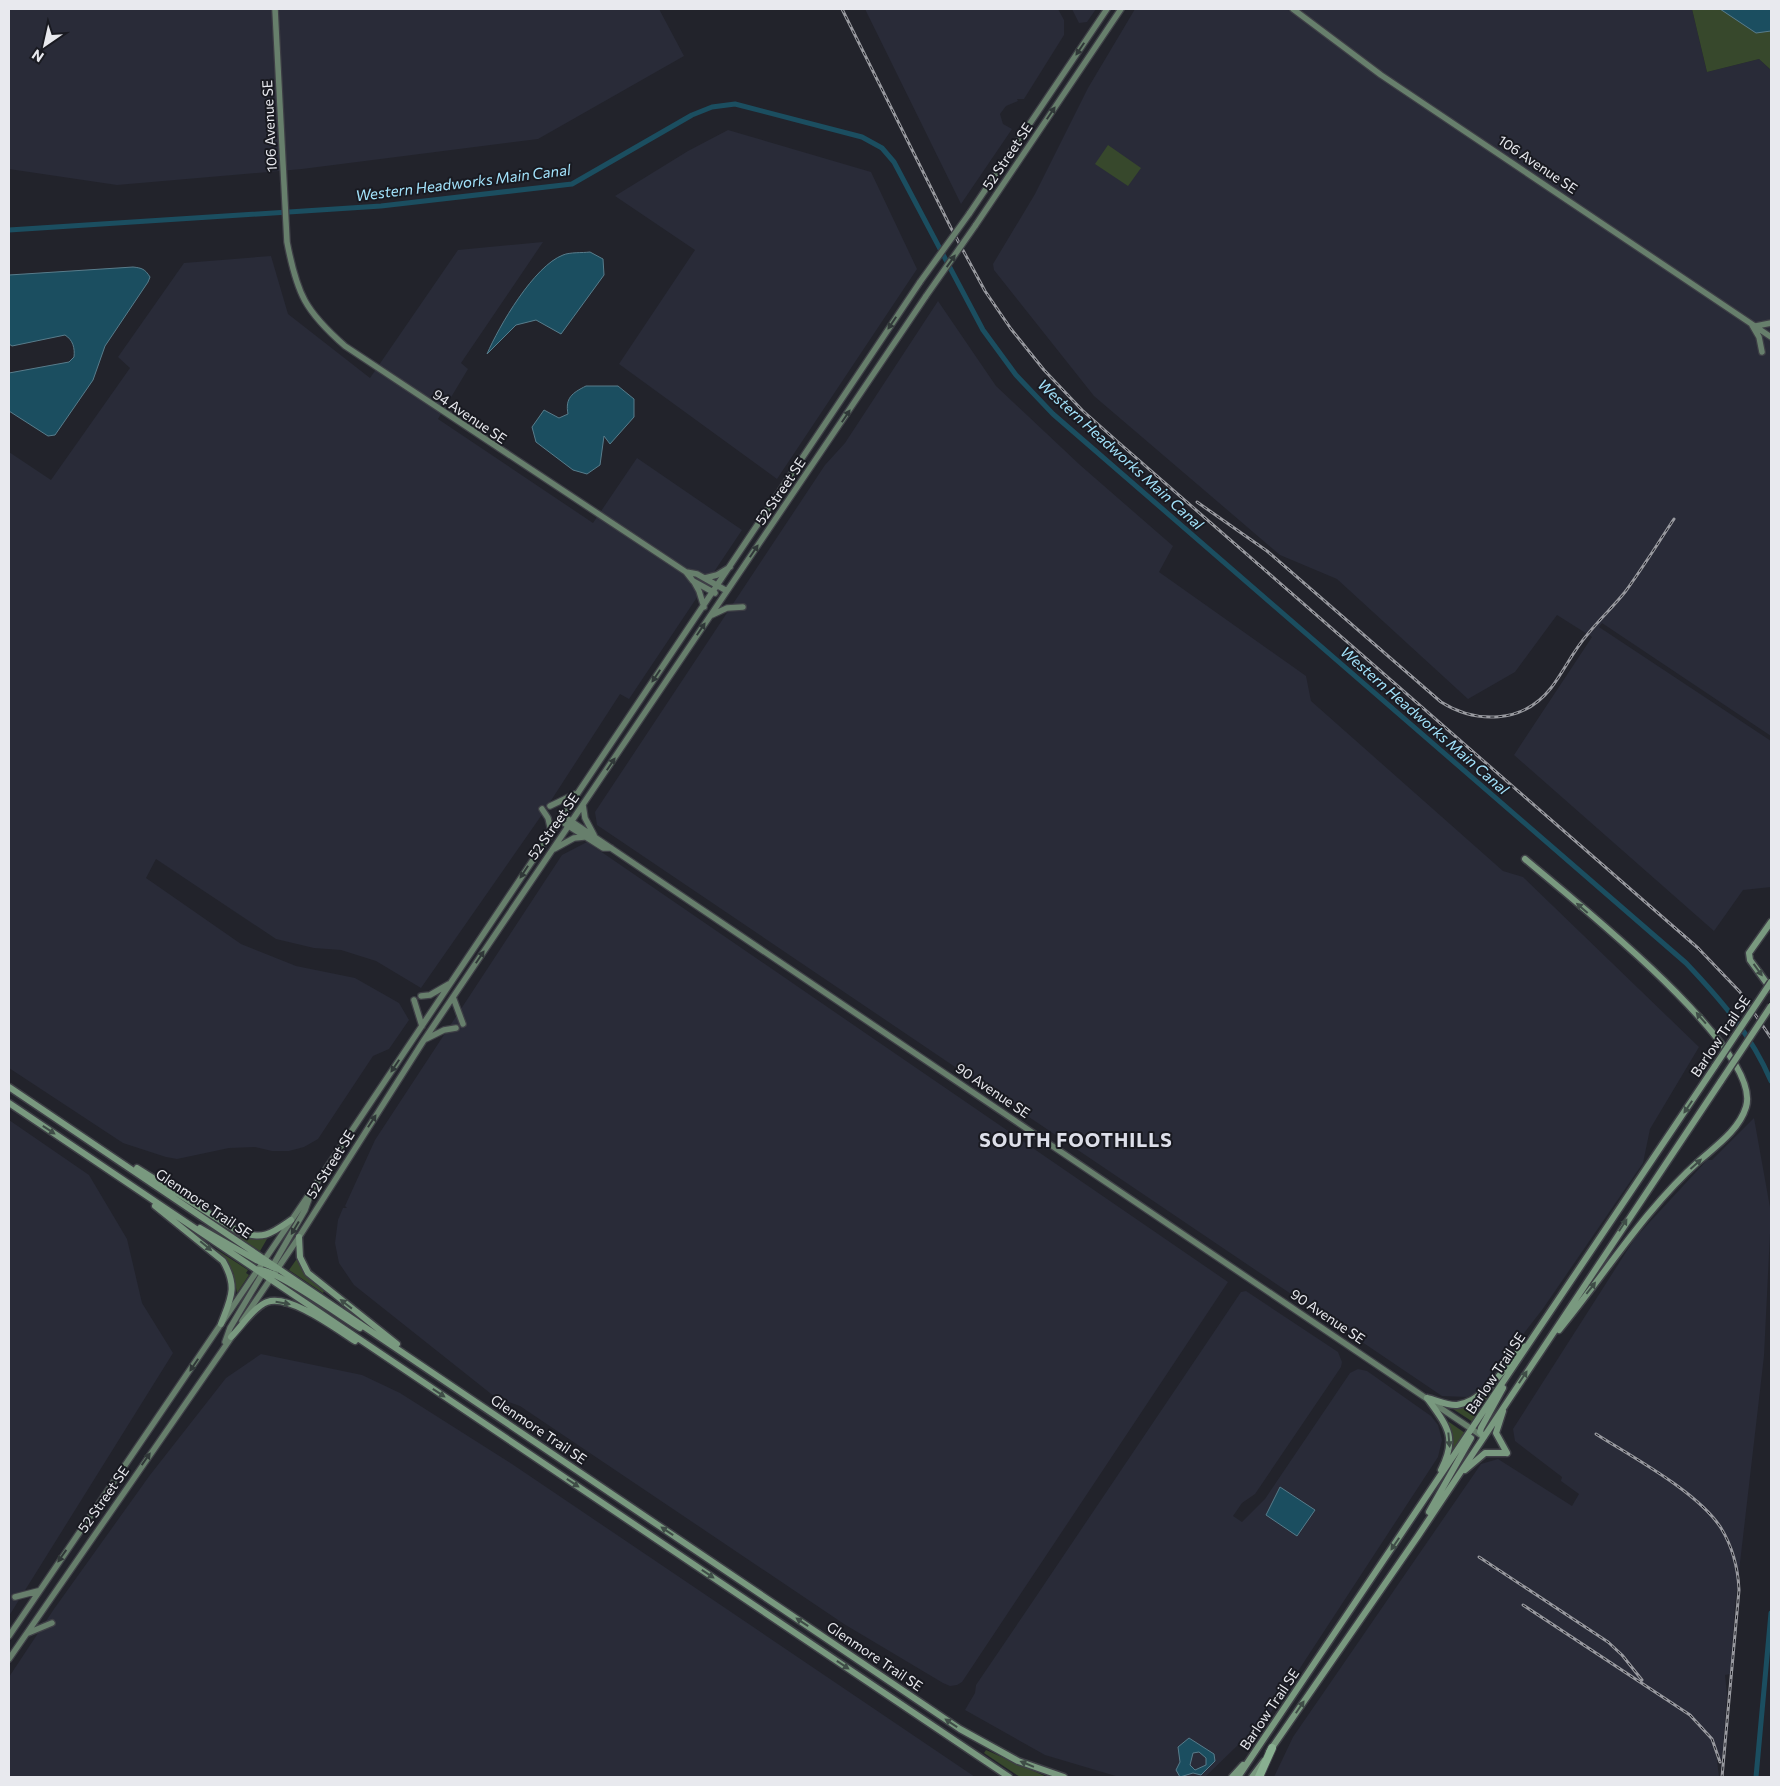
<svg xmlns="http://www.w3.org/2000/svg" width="1780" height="1786" viewBox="0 0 1780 1786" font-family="Commissioner,sans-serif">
<rect width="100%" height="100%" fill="#22232b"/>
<path fill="#292b38" d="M9 9H659L684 56 538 139 302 169 117 185 9 169Z
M865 9H1058L1064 20V35L1024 99H1017L1018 101 1006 106 1000 114 1003 124 1012 129 961 204Z
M1072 9H1096L1087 22 1079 23Z
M1135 9H1692L1707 72 1759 59 1771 70V736L1602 623 1599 627 1771 741V887L1743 890 1714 931 1514 755 1592 637 1557 615 1515 672 1468 699 1337 579 1280 555 1094 396 994 270 993 264 1035 194 1088 88Z
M728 130 871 172 917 269 777 479 619 364 695 250 615 196 688 151Z
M543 242 461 363 468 369 438 419 593 523 637 458 742 530 629 699 620 694 541 816 421 988 376 961 341 950 314 948 276 939 156 859 146 878 241 944 296 966 355 978 399 1003 409 1020 389 1049 373 1056 318 1139 304 1147 289 1151H272L255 1147 229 1148 177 1159 166 1157 123 1143 9 1068V452L51 480 130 368 118 357 184 263 271 256 288 314 370 378 458 250Z
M938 301 996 386 1080 465 1173 546 1159 572 1306 676 1311 701 1503 871 1523 877 1699 1047 1650 1129 1643 1163 1542 1310 1478 1392 1467 1397 1442 1396 597 825 595 812 825 465 845 443Z
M587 842 1228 1282 962 1682 957 1685 950 1686 943 1683 844 1624 520 1406 495 1397 354 1285 339 1263 335 1243 338 1220 343 1208H347L345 1206 375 1140 562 855Z
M1754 1118 1771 1213 1764 1356 1735 1606 1730 1674 1725 1675 1727 1694 1722 1758 1717 1760 1719 1777H1274L1293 1737 1481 1464 1498 1459 1572 1506 1579 1494 1561 1481 1562 1477 1515 1441 1513 1429 1635 1238 1707 1160H1712Z
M9 1120 89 1175 127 1239 142 1303 173 1353 9 1616Z
M1246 1291 1338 1352 1342 1362 1341 1367 1255 1494 1242 1503 1233 1516 1242 1522 1265 1499 1350 1373 1358 1369 1367 1371 1431 1416 1438 1425 1442 1440 1438 1457 1270 1714 1205 1777H1119L1045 1755 965 1710 975 1693 976 1685 1031 1604 1241 1292Z
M261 1354 362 1375 400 1393 512 1464 975 1777H9V1677L54 1609 150 1475 226 1378Z"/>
<path fill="#37482c" d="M1692 9H1771V70L1759 59 1707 72Z
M1108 145 1141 168 1128 186 1095 164Z
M239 1235 267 1239 260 1251 238 1237Z
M217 1250 248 1270 246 1273 249 1275 237 1293 233 1272 216 1251Z
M296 1260H298L305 1273 324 1291 323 1293 289 1270Z
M1493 1386 1495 1387 1473 1422 1453 1409V1407L1476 1401Z
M1449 1422 1465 1433 1453 1452 1447 1423Z
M986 1750 1047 1777H1020L984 1753Z"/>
<path fill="#1b4e60" stroke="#587c8b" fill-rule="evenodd" d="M1720 9H1771V31L1756 33Z
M590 252 603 259 604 275 561 334 536 320 516 325 487 354C499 326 534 266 563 255 570 252 582 253 590 252Z
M133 267C142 268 145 269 150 277L148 282 105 346 93 380 55 435 48 436 9 411V373L69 362 74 357C75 348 73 340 65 335L12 346 9 344V275Z
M586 386H618L634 399V417L610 444 604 436 600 465 587 474 573 470 536 442 532 427 544 410 559 418 568 414C565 398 572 393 586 386Z
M1280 1487 1315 1510 1297 1536 1266 1515Z
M1189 1738 1214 1754 1215 1761 1201 1775 1193 1773 1180 1777 1176 1770 1180 1762 1178 1747ZM1199 1752 1206 1758V1765L1195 1770 1190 1765 1193 1753Z"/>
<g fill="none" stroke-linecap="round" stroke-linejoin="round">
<path stroke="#1b4e60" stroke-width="5" d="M9 230 381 206 572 184 692 115 712 107 735 104 862 137 882 148 894 162 983 330 1016 375 1053 414 1686 963C1720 999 1751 1034 1771 1081
M1756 1777 1771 1613"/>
<defs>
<path id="secondary" d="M275 9 287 242C297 294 305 311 345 346L686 572 693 581 715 593
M1293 9 1381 75 1771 337
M969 214 1107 9
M975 226 1121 9
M1752 325 1759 337 1762 352
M1756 326 1771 323
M686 572 697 574 727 591
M705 578 717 575 730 567
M694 582 699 591 704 607
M712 615 727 608 743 607
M583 805 585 818 594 835
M550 806 575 794
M542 809 548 818 551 831
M562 815 1482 1436
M559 820 603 848H611
M554 849 574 838 584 837
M421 996 430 995 449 984
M453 997 463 1024
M414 1000 422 1026
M426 1039 444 1030 456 1028
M272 1267 305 1210 310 1196
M242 1321 299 1237 424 1040 926 296
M225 1342 230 1328 264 1271
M15 1597 38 1591
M28 1633 52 1623
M9 1636 312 1190 920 282
M9 1659 233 1335"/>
<path id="primary" d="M1525 859C1568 896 1764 1049 1746 1107 1739 1130 1716 1146 1699 1161 1644 1210 1606 1273 1559 1330
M1771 922 1749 953 1750 960 1771 989
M9 1087 960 1729 1018 1761 1064 1777
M9 1103 1009 1777
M137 1168 239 1232C264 1240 271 1234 291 1220
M155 1206 223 1261C238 1287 231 1298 221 1324
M200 1228 256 1260 275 1268
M299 1237 300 1257 308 1273 397 1344
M259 1270C275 1269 342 1317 360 1328
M231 1337C241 1327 254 1307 267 1302 290 1294 336 1329 355 1341
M1427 1398C1436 1400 1448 1406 1457 1405 1485 1401 1506 1366 1523 1346
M1427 1398C1447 1426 1458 1437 1441 1470
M1503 1411 1496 1433 1507 1453
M1484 1437 1480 1432 1481 1428 1503 1388
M1465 1470 1485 1453H1507
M1429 1512 1471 1438
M1269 1752 1418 1536 1721 1081
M1232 1777 1243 1765
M1238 1777 1715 1066
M1252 1777 1264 1761"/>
<path id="highway" d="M1259 1777 1272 1748"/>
</defs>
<use href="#secondary" stroke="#3e3f46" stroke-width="8"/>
<use href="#primary" stroke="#3e3f46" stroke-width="9"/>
<use href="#highway" stroke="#3e3f46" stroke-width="10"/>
<use href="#secondary" stroke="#677f6c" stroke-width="5.5"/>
<use href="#primary" stroke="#79997f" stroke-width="6"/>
<use href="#highway" stroke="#89b091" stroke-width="8"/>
<defs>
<path id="rail" d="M842 9 951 228 985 291 1011 329 1044 370 1082 410 1118 442 1698 948 1740 992 1771 1038
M1197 502 1267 551 1441 702C1476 724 1523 724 1551 688 1564 671 1573 651 1587 635 1599 620 1613 607 1625 592 1642 569 1658 543 1674 519
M1596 1434C1632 1457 1698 1492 1721 1528 1732 1546 1738 1568 1739 1590L1722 1777
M1479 1557 1608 1642 1622 1655 1642 1680
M1523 1605 1690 1715 1712 1739 1720 1762"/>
</defs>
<use href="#rail" stroke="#98999f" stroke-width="3"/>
<use href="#rail" stroke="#191a21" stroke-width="1" stroke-dasharray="4" stroke-linecap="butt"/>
<defs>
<path id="secondary-bridge" d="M920 282 969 214
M926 296 975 226"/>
<path id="primary-bridge" d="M1715 1066 1771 982
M1721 1081 1771 1006"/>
</defs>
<use href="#secondary-bridge" stroke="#3e3f46" stroke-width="8" stroke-linecap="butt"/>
<use href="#primary-bridge" stroke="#3e3f46" stroke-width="9" stroke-linecap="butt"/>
<use href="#secondary-bridge" stroke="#677f6c" stroke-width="5.5"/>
<use href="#primary-bridge" stroke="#79997f" stroke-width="6"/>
</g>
<defs><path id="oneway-solid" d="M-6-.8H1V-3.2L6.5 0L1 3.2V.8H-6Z" transform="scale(1.25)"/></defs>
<g fill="#303838">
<use href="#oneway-solid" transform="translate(1080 49) rotate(124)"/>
<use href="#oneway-solid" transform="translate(1051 113) rotate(-56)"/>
<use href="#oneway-solid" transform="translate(951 261) rotate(-55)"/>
<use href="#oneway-solid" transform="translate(892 323) rotate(124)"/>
<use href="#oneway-solid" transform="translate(846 416) rotate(-56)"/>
<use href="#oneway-solid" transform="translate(754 551) rotate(-56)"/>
<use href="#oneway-solid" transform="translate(701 629) rotate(-56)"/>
<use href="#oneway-solid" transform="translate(656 676) rotate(124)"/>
<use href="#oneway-solid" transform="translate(611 764) rotate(-56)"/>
<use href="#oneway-solid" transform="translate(524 872) rotate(123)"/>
<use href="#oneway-solid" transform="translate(480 957) rotate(-56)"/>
<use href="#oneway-solid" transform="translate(395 1066) rotate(124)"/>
<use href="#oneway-solid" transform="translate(372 1121) rotate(-57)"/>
<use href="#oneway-solid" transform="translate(295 1228) rotate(121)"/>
<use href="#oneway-solid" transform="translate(194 1365) rotate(124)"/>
<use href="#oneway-solid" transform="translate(146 1459) rotate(-55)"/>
<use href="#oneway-solid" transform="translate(62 1556) rotate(125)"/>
</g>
<g fill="#3f4d47">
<use href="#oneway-solid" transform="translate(1582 908) rotate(-139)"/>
<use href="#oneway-solid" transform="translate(1758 970) rotate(54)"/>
<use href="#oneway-solid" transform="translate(1701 1018) rotate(-131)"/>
<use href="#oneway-solid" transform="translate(1688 1107) rotate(124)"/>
<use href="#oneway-solid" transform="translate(49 1130) rotate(34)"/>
<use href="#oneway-solid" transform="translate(1696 1164) rotate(-42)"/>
<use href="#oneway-solid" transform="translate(1623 1225) rotate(-57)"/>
<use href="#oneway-solid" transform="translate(206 1246) rotate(40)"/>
<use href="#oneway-solid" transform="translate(1591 1288) rotate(-52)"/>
<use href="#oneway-solid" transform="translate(283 1303) rotate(10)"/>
<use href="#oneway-solid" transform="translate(346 1304) rotate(-142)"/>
<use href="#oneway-solid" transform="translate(1523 1377) rotate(-56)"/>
<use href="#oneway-solid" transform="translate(439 1393) rotate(34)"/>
<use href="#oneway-solid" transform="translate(1449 1440) rotate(85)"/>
<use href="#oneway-solid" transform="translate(573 1483) rotate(34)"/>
<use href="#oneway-solid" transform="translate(667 1531) rotate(-146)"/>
<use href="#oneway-solid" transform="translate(1395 1544) rotate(124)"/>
<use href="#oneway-solid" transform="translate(708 1574) rotate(34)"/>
<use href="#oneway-solid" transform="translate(802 1622) rotate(-146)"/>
<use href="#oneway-solid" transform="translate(843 1665) rotate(34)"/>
<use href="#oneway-solid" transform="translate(1300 1707) rotate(-56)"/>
<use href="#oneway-solid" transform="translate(951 1723) rotate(-146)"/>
<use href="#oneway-solid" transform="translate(1027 1764) rotate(-158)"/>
</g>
<g text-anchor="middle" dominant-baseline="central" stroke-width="4" stroke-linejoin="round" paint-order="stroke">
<g font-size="14" fill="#e8e9ee" stroke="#191a21">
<text transform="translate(269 126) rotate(-93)">106 Avenue SE</text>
<text transform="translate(1007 156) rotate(-56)">52 Street SE</text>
<text transform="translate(1538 164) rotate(34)">106 Avenue SE</text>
<text transform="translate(470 416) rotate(34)">94 Avenue SE</text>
<text transform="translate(780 491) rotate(-56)">52 Street SE</text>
<text transform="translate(553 826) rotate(-55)">52 Street SE</text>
<text transform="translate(1720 1036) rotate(-56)">Barlow Trail SE</text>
<text transform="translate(993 1090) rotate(34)">90 Avenue SE</text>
<text transform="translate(330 1164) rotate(-58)">52 Street SE</text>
<text transform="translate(204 1203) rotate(34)">Glenmore Trail SE</text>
<text transform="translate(1328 1316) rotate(34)">90 Avenue SE</text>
<text transform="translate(1495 1373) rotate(-56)">Barlow Trail SE</text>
<text transform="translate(539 1429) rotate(34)">Glenmore Trail SE</text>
<text transform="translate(103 1499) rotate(-55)">52 Street SE</text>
<text transform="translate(875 1656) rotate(34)">Glenmore Trail SE</text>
<text transform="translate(1269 1709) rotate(-56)">Barlow Trail SE</text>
</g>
<g font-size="15" font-style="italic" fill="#a2e2fb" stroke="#191a21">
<text transform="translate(463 182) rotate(-7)">Western Headworks Main Canal</text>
<text transform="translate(1121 454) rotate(42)">Western Headworks Main Canal</text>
<text transform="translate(1425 720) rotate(41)">Western Headworks Main Canal</text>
</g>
<g font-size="19" font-weight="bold" letter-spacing="1" fill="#dddfe9" stroke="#191a21">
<text x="1076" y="1139">SOUTH FOOTHILLS</text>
</g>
</g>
<rect width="1780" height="1786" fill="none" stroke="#e8e9ee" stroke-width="20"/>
<g transform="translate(45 45) rotate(214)" stroke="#191a21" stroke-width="4" paint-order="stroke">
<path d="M0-4L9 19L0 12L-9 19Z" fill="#e8e9ee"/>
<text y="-8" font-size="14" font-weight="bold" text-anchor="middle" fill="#e8e9ee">N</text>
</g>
</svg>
